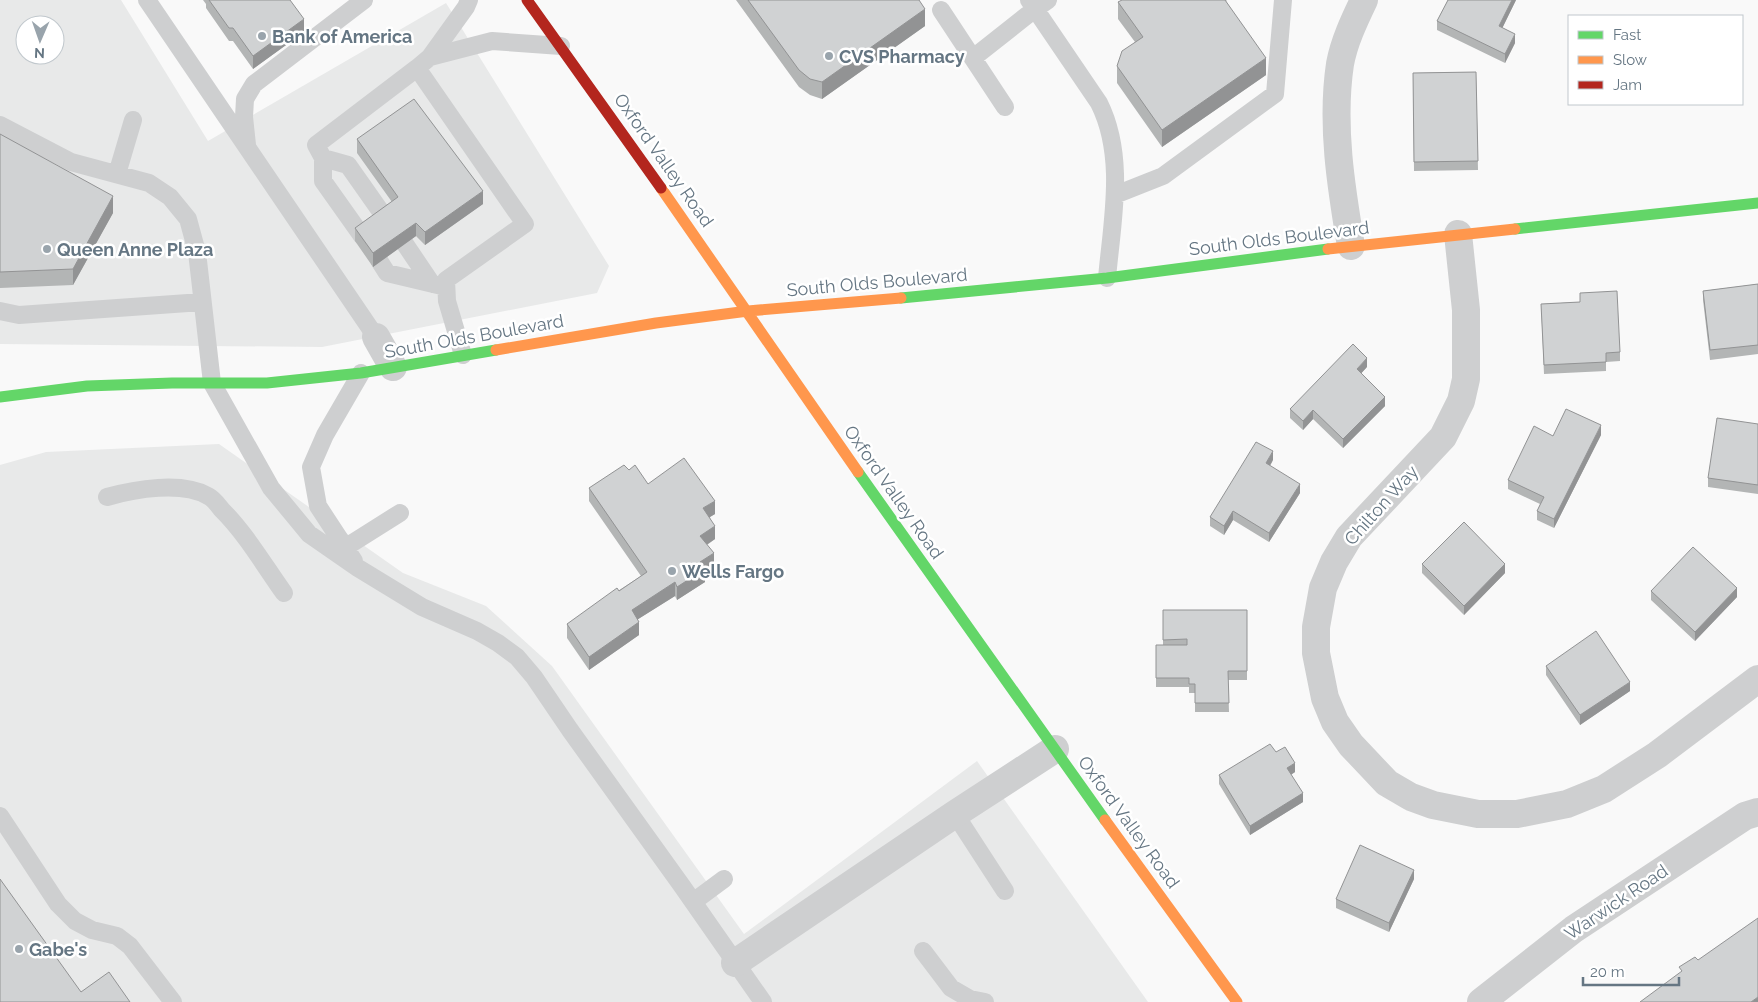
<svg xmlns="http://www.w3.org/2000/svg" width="1758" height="1002" viewBox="0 0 1758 1002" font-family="Raleway,sans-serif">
<rect width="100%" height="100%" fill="#f9f9f9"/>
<path fill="#e8e9e9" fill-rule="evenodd" d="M0 0H121L208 141 446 3 609 266 597 293 322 347 0 344ZM25 25H55V55H25Z
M219 444 403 573 486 606 552 666 744 934 977 761 1148 1002H0V465L46 452Z"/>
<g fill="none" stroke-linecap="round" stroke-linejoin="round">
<path stroke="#cecfd0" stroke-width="18" d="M147 0 376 337
M1029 0 1099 103C1126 157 1112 221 1107 278
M941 10 1005 107
M430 57 492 41 561 46
M973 58 1035 9 1048 0
M0 125 71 162 149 183 170 197 188 219 197 252 212 383 271 488 309 534 358 568 422 607 477 631 498 643 517 657 534 677 570 730 682 886 763 1002
M247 145 244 117 245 99 254 84 364 0
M323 158 348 165 386 219
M117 174 133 120
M1115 195 1163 176 1275 94 1283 0
M362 236 323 181V158L316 145 417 68
M405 244 432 284
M380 262 387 273 446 287
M0 311 19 315 202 302
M463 355 447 301 446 280 525 224 417 68 430 57 466 7 469 0
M107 497C135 489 182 481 208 496 214 499 218 505 222 510 246 534 264 565 284 593
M346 547 400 513
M354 561 318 506 311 467 325 435 361 373
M955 814 1005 891
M0 816 58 904 75 921 92 930 117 936 130 946 173 1002
M693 902 724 879
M923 951 951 988 970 999 985 1002"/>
<path stroke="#cecfd0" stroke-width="28" d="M1458 234 1466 310V379L1461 401 1443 437 1349 537 1334 562 1323 588 1316 627V653L1325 698 1335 722 1351 745 1387 783 1411 797 1433 805 1478 814H1517L1567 804 1604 789 1657 755 1758 679
M1351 246C1341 187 1331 124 1340 64 1344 42 1354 21 1364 0
M376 337 393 367
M735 963 955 814 1055 749
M1481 1002 1574 929 1745 816 1758 812"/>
<path stroke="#63d668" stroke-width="11" d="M1515 229 1758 203
M901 298 1107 278 1328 249
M0 397 87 386 172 383H267L361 373 496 350
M858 472 1105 820"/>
<path stroke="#ff974d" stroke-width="11" d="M661 188 858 472
M1328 249 1515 229
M496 350 656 323 748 311 901 298
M1105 820 1237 1002"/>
<path stroke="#b3261e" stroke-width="11" d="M527 0 661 188"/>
</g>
<path fill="#b3b5b5" d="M203 0H290L304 32 253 69 233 41H229L206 8V4Z
M736 0H919L925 26 822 99 810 95 799 87Z
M1122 0H1227L1226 1 1266 75 1162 147 1117 83V66L1135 42 1118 19V2Z
M1448 0H1516L1502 28 1515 43 1505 63 1437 30V21Z
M1476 72 1478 170 1414 171 1413 73Z
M0 134 113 213 73 285 0 288Z
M357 139 483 204 425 245 416 236 373 267 355 241V228L392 202 357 153Z
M1758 284V354L1710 360 1703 300V291Z
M1580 293 1620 352V361L1606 362V371L1544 374 1541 304 1580 302Z
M1367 367 1361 373 1385 406 1343 448 1313 419 1303 430 1290 418V409Z
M1758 424V494L1708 487V478Z
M1601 435 1554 528 1537 520V511L1540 504 1508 489V480L1553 436Z
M1273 460 1270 466 1300 493 1269 542 1233 520 1224 535 1210 526V517Z
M629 470 648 484 715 514 710 517 715 539 707 545 714 567 705 573V582L677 600 675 596 638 619 639 635 589 670 567 638V624L641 576 589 501V488Z
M1422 564 1505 573 1464 615 1422 573Z
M1651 591 1737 597 1695 641 1651 600Z
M1163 610H1247V680H1228L1229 712H1195V693H1189V687H1156V645H1163Z
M1546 666 1630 691 1580 725 1546 675Z
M1276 752 1295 772 1291 775 1303 802 1250 835 1219 784V775Z
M1414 879 1389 932 1336 908V899Z"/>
<path fill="#929394" d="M1512 0H1516L1499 35V26Z
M925 9V26L822 99V82Z
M304 19V32L253 69V56Z
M1515 34V43L1505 63V54Z
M1266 58V75L1162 147V130Z
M483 191V204L425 245V232Z
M113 196V213L73 285V269Z
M416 223V236L373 267V253Z
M1367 358V367L1357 378V369Z
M1385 397V406L1343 448V439Z
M1313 410V419L1303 430V421Z
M1601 425V435L1554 528V519Z
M1273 451V460L1266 472V463Z
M1300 484V493L1269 542V533Z
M715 501V514L703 521V508Z
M1233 511V520L1224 535V526Z
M715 526V539L700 549V536Z
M714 553V567L705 573V582L677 600V587L700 562Z
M1505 564V573L1464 615V606Z
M675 582V596L632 623V610Z
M1737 588V597L1695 641V632Z
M639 622V635L589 670V657Z
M1630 682V691L1580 725V715Z
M1295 763V772L1287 777V768Z
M1303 793V802L1250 835V826Z
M1414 870V879L1389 932V923Z
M1758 997V1002H1751Z"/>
<path fill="#d0d2d3" stroke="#929394" d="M209 0H290L304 19 253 56 233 28H229Z
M748 0H919L925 9 822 82 810 79 799 70Z
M1122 0H1225L1266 58 1162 130 1117 66 1122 51 1143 37 1118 2Z
M1448 0H1512L1499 26 1515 34 1505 54 1437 21Z
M1476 72 1478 161 1414 162 1413 73Z
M414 99 483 191 425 232 416 223 373 253 355 228 398 197 357 139Z
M0 134 113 196 73 269 0 272Z
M1758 284V345L1710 350 1703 291Z
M1617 291 1620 352 1606 353V362L1544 365 1541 304 1580 302V293Z
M1353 344 1367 358 1357 369 1385 397 1343 439 1313 410 1303 421 1290 409Z
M1566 409 1601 425 1554 519 1537 511 1544 497 1508 480 1534 426 1553 436Z
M1717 418 1758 424V485L1708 478Z
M1256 442 1273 451 1266 463 1300 484 1269 533 1233 511 1224 526 1210 517Z
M684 458 715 501 703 508 715 526 700 536 714 553 700 562 705 569 677 587 675 582 632 610 639 622 589 657 567 624 617 588 619 591 647 572 589 488 624 465 629 470 635 465 648 484Z
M1464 522 1505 564 1464 606 1422 564Z
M1693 547 1737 588 1695 632 1651 591Z
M1163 610H1247V671H1228L1229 703H1195V684H1189V678H1156V645H1187V639L1163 640Z
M1596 631 1630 682 1580 715 1546 666Z
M1270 744 1276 752 1285 747 1295 763 1287 768 1303 793 1250 826 1219 775Z
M1360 845 1414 870 1389 923 1336 899Z
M0 879 81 992 109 972 130 1002H0Z
M1758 918V997L1751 1002H1640L1682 971 1679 967 1695 957 1698 960Z"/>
<g fill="#99a4ac" stroke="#fff" stroke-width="2">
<circle cx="262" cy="36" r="5"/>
<circle cx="829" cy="56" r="5"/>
<circle cx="47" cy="249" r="5"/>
<circle cx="672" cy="571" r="5"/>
<circle cx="19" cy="949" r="5"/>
</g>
<g text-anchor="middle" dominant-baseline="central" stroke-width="5" stroke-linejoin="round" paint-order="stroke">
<g font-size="18" font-weight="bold" fill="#657683" stroke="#fff" text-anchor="start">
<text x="272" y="36">Bank of America</text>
<text x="839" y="56">CVS Pharmacy</text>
<text x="57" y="249">Queen Anne Plaza</text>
<text x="682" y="571">Wells Fargo</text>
<text x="29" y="949">Gabe's</text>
</g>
<g font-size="18" fill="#657683" stroke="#fff">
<text transform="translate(664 160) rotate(55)">Oxford Valley Road</text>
<text transform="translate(1279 238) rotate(-7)">South Olds Boulevard</text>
<text transform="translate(877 282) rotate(-5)">South Olds Boulevard</text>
<text transform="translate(474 336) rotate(-10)">South Olds Boulevard</text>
<text transform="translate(894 492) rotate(55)">Oxford Valley Road</text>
<text transform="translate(1381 505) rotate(-48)">Chilton Way</text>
<text transform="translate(1129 822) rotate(54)">Oxford Valley Road</text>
<text transform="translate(1616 902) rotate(-34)">Warwick Road</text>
</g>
</g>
<rect x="1568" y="15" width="175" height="90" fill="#ffffff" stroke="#c1c8cd"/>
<rect x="1578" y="31" width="25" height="8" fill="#63d668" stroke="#c1c8cd"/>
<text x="1613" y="40" font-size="15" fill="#657683">Fast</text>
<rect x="1578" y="56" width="25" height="8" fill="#ff974d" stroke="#c1c8cd"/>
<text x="1613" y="65" font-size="15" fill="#657683">Slow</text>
<rect x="1578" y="81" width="25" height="8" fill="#b3261e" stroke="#c1c8cd"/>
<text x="1613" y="90" font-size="15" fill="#657683">Jam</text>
<g transform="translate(40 40) rotate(182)"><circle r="24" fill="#ffffff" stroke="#c1c8cd"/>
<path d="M0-4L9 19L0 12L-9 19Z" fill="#99a4ac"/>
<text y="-8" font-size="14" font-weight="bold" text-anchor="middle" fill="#657683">N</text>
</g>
<path d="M1583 977v8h96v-8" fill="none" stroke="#657683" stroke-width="2.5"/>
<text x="1590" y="977" font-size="15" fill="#657683" stroke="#ffffff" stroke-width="4" paint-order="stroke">20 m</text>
</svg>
